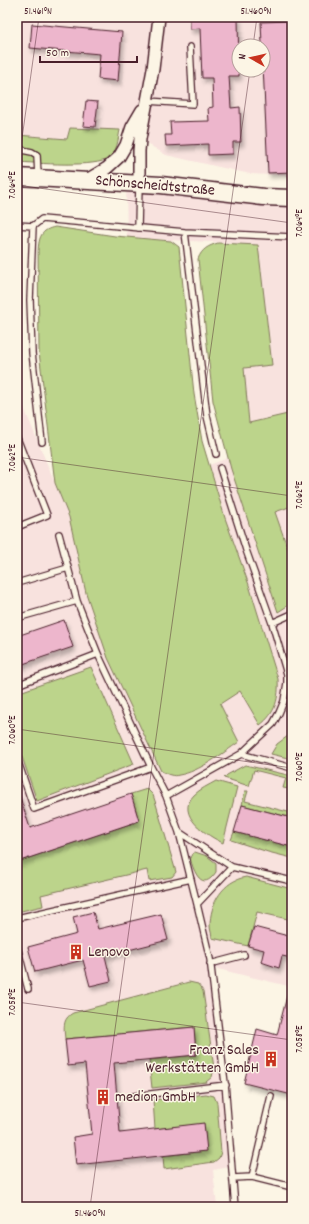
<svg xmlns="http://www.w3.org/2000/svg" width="309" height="1224" viewBox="0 0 309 1224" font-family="Dekko,sans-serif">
<defs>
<filter id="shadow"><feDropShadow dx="2.5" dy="4.5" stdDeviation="2" flood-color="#0004"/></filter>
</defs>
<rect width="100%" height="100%" fill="#fcf5e5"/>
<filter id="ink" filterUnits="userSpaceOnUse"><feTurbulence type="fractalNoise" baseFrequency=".025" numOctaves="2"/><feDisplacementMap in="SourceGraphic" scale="8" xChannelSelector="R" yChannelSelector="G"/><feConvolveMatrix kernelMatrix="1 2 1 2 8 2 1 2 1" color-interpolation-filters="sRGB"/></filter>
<g filter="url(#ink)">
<path fill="#f8e2de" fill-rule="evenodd" d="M17 17H292V176L250 174 166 155 125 130 70 128 67 139 17 135ZM239 46H263V70H239Z
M126 183 292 200V987L214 968 229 1085 235 1166 213 1170 217 1207H20L17 1184V391L69 517 228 458 268 447 249 423 244 368 271 365 232 243 127 238Z"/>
<path fill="#bcd48b" stroke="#837a5b" d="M70 128 120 130C118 140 117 152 109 158 97 168 34 163 17 162V135L67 139Z
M55 227 115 236 171 241 179 247 194 394 202 441 225 518 249 585 278 679C279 698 276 713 260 725L240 691 220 704 239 742C223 753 199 772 179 775 173 777 167 774 161 771L108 658 86 593 69 517 55 483 39 352 38 251C39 237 41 230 55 227Z
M218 243 258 245 272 365 244 368 249 423 292 413V506L275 512 292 561V603L278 612 231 469 213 401 198 259C202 249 208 246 218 243Z
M91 667 134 764 37 801 17 742V693Z
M292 733V759L271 754 277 744Z
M245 765 292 776 290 788 289 789 283 788 286 778 254 770 249 786 224 778 227 775Z
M216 781 237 787 223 843C208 836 174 815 194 795 200 789 209 785 216 781Z
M147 789 153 795 156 804 176 872 172 877 149 881 147 870 41 895 43 906 17 912V862L139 821 131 794Z
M245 791H248L245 801 292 813V818L242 805Z
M234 832 292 847V858L268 852 231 840Z
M195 852 207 856 216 863V872C202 893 194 872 190 858L192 854Z
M246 877 292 889V920L257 912 248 946 212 938C212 934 210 930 210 926 210 903 223 881 246 877Z
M189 982 198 984 203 991 214 1068 212 1077 206 1082 152 1088 149 1060 196 1055 194 1027 65 1039C64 1028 62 1019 73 1013Z
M206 1094 214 1096 217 1103 221 1152 219 1158 214 1162 164 1169 163 1156 206 1151 204 1124 155 1129 153 1100Z"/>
<path fill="#edb6cc" stroke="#4a1f2b" filter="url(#shadow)" d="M190 17H238L239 76H229L231 108 240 107 241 142H233V154L208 155V144L166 146 165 135H171L170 122 209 121 208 108 213 107 212 78H202L200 28 190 29Z
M291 21 292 172 268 173 261 22Z
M32 24 122 32 118 81 98 79 100 54 30 48Z
M86 101 98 102 95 127 83 126Z
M64 620 73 647 17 666V636Z
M17 794H19L30 828 131 794 139 821 17 862Z
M242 805 292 818V847L234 832Z
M93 912 98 929 161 914 168 940 105 956 111 981 90 986 83 960 35 972 28 947 77 934 73 917Z
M254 927 292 937V958L282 956 279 968 261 962 264 950 248 946Z
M288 992H292V1095L244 1083 257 1029 277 1035Z
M194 1027 196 1055 114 1063 119 1120 120 1133 204 1123 207 1151 76 1165 73 1137 92 1134 85 1064 68 1066 65 1039Z"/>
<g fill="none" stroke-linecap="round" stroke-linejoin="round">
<defs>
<path id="lane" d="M147 101 193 104 190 47
M17 149 32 152 37 155 38 176
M17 225 33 226 42 219 185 232 292 237
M33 226 30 300 32 353 42 442
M138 228 139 184
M185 232 207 416 216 454
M17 438 47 515 17 527
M220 468 246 550 272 623
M59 534 77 601 98 654 151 767 166 796
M17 583 68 568
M17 618 77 601
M17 685 98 654
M241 754 273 724 279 713 284 701 287 683V674L272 623 292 614
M17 759 34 809 151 767
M292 768 241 754 166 796 179 832 232 867 292 881
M179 832 197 904 232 867
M197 904 210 959 225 1083 235 1207
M17 918 191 879
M17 946 28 989
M210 964 244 955
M134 1096 226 1085
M252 1177 271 1096
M233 1178 252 1177 292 1187"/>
<path id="street" d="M85 181 107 168 119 157 126 145 132 127 142 110
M139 183V151L140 139 153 69 159 17"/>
<path id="secondary" d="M17 177 161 185 263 197 292 198"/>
</defs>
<use href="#lane" stroke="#4a1f2b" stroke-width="8"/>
<use href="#street" stroke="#4a1f2b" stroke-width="14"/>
<use href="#secondary" stroke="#4a1f2b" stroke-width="19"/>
<use href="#lane" stroke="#fcf5e5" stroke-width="5.5"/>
<use href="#street" stroke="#fcf5e5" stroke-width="11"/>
<use href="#secondary" stroke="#fcf5e5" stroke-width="16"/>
</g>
</g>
<path fill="none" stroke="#4a1f2b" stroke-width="1" stroke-opacity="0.45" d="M253 46 257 17M17 174 39 17M17 185 292 223M17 457 292 496M17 729 292 768M17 1002 292 1040M90 1207 250 70"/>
<defs>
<symbol id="building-bare" viewBox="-9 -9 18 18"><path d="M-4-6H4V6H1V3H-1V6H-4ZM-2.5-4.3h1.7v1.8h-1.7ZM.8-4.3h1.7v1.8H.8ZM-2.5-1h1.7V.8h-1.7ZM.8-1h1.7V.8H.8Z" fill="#c8321e" stroke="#fcf5e5" stroke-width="2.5" paint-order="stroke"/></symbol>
</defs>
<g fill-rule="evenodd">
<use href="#building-bare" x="65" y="941" width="22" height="22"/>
<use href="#building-bare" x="260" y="1048" width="22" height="22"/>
<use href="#building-bare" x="92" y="1086" width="22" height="22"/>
</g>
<g text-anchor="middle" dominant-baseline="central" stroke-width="3" stroke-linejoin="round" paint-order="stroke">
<g font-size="16" fill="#4a1f2b" stroke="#fcf5e5">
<text transform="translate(155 186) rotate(5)">Schönscheidtstraße</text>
</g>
<g font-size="16" fill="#4a1f2b" stroke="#fcf5e5" text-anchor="start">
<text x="88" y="952">Lenovo</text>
<text x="259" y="1050" text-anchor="end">Franz Sales<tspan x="259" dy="18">Werkstätten GmbH</tspan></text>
<text x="115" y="1097">medion GmbH</text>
</g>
</g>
<rect width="309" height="1224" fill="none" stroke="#fcf5e5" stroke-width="44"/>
<g transform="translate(251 58) rotate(278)"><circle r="19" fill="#fcf5e5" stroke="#b59f9b"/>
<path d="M0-3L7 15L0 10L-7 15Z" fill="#c8321e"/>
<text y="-6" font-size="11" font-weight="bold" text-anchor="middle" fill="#4a1f2b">N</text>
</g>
<path d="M40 56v6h97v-6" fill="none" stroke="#4a1f2b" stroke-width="2"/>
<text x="46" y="56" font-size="12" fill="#4a1f2b" stroke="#fcf5e5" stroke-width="3" paint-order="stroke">50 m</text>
<rect x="22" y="22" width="265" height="1180" fill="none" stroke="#4a1f2b" stroke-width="1.5"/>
<g font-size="10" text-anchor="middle" fill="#4a1f2b">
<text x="38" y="14">51.461°N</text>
<text x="256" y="14">51.460°N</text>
<text transform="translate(11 185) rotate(-90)" y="4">7.064°E</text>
<text transform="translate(298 223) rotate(-90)" y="4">7.064°E</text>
<text transform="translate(11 458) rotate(-90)" y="4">7.062°E</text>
<text transform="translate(298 495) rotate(-90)" y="4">7.062°E</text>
<text transform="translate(11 730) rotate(-90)" y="4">7.060°E</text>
<text transform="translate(298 767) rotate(-90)" y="4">7.060°E</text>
<text transform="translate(11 1002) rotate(-90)" y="4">7.058°E</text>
<text transform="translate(298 1039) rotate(-90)" y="4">7.058°E</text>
<text x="90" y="1216">51.460°N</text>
</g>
</svg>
